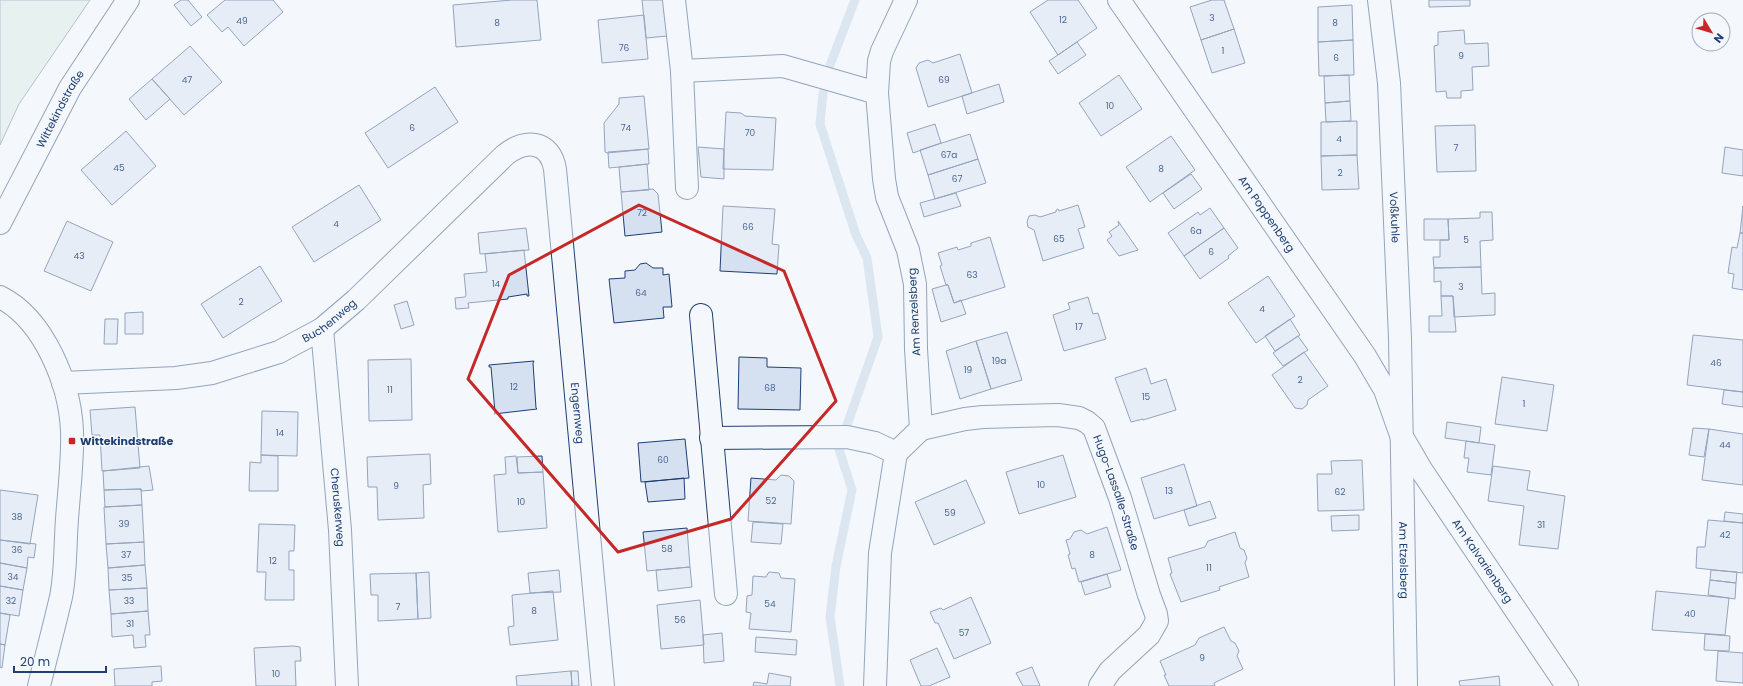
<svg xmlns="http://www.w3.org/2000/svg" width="1743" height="686" viewBox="0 0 1743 686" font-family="Poppins,sans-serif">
<rect width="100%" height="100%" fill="#f4f7fb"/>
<path fill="#d7e8df" stroke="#687fa3" d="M0 0H90L19 104 0 145Z"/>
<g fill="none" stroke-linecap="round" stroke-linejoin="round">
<path stroke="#bed0e5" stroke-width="9" d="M830 65 855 0
M823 93 820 124 856 235 867 258 878 337 847 425
M839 449 852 490 836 566 830 617 840 686"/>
</g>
<path fill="#d5e0f0" stroke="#1d3f73" d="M181 0H188L202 17 191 26 174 5Z
M225 0H273L283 12 244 46 228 27 222 32 207 15Z
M512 0H537L541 40 456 47 453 5Z
M642 0H663L667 36 646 38Z
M1048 0H1078L1097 28 1058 55 1030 12Z
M1212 0H1224L1234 29 1201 40 1190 7Z
M1429 0H1470V6L1429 7Z
M1352 5 1353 40 1318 42V7Z
M644 15 648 59 602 63 598 20Z
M1234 29 1245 63 1212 73 1201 40Z
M1464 30 1465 44 1488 43 1489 66 1472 67 1473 90 1461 91V98H1447L1446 91 1436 92 1434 46 1438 45V32Z
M1353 40 1354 75 1319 76 1318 42Z
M1077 42 1086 55 1058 74 1049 61Z
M190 46 222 82 184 115 152 79Z
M960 54 972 93 928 107 916 68 919 63 928 60 933 63Z
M1119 75 1142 109 1101 136 1079 103Z
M1349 75 1350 101 1325 103 1324 76Z
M152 79 170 99 146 120 129 99Z
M999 84 1004 102 967 114 962 96Z
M435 87 458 122 388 168 365 133Z
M644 96 649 149 607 153 605 152 604 123 619 104V98Z
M1350 101 1351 121 1326 122 1325 103Z
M726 112 741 113 745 116 776 118 773 170 723 169Z
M1357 121V155L1321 156V122Z
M935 124 941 143 913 153 907 133Z
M1475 125 1476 171 1437 172 1435 126Z
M126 131 156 166 112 205 81 170Z
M970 134 978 159 928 175 920 150Z
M1171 136 1195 170 1150 202 1126 167Z
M698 147 724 149V179L701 177Z
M1725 147 1743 150V176L1722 173Z
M648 149 649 164 609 168 608 152Z
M1357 155 1359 189 1322 190 1321 156Z
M978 159 986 183 935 199 928 175Z
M647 164 649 190 621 192 619 167Z
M1191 174 1202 189 1174 209 1163 193Z
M359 185 381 220 314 262 292 227Z
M653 189 658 194 662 232 625 236 621 192Z
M956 193 961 206 924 217 920 203Z
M1078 205 1085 227 1078 229 1084 248 1043 261 1034 230 1028 227 1027 222 1029 216 1035 215 1040 217 1056 212V210L1058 209 1059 211Z
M723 206 775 209 772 244 779 245 777 274 720 271Z
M1743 206V233H1740Z
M1210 208 1224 228 1184 256 1168 233 1198 212 1200 215Z
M1480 212H1492L1493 240 1480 241 1481 267 1434 268 1433 257H1440V240H1449L1448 219 1480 218Z
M1424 219H1448L1449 240H1424Z
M67 221 113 242 91 291 44 271Z
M1118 221 1138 250 1119 256 1107 240 1112 236 1109 232 1119 225Z
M526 228 529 250 480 254 478 233Z
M1224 228 1238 248 1228 256 1229 258 1200 279 1184 256Z
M1740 233H1743V290L1732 288 1734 274 1728 273 1732 247 1737 248Z
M990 237 1005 287 954 303 948 285H946L940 266 942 265 938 253 957 247 958 250 971 246V243Z
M524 250 529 296H527V294L508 297V299L468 303 469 308 456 309 455 298 465 297 466 295 464 274 487 272 485 254Z
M646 263 653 268H663V275L669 274 672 307H663L664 318 614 323 609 279 625 278V271L635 270 640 264Z
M260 266 282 301 223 338 201 304Z
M1481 267 1482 294 1495 293V315L1454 317 1453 296H1441V281L1434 282V268Z
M1268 276 1295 316 1256 343 1228 303Z
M946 285H948L954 303 961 300 966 314 941 322 932 289Z
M1441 296H1453L1456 332H1429V316H1442Z
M1088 297 1093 314 1098 313 1106 339 1064 351 1053 315 1070 309 1068 303Z
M407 301 414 325 401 329 394 305Z
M143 312V334H125V313Z
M105 319H118L117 344H104Z
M1290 319 1300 335 1275 351 1265 336Z
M1007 332 1022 380 991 389 976 341Z
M1693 335 1743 340V392L1687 385Z
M1298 336 1308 350 1283 366 1273 353Z
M976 341 991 389 960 399 946 351Z
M1304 352 1328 386 1308 400 1307 405 1302 409 1295 408 1272 375Z
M739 357 767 358V367L801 368 800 410 738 409Z
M411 359 412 420 369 421 368 360Z
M534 361 533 363 536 408 537 409 494 414 495 412 491 367H489V365Z
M1146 368 1151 384 1166 379 1176 410 1143 420V419L1131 422 1115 378Z
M1502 377 1554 385 1547 431 1495 424Z
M1724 390 1743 392V407L1722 404Z
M135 407 140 468 102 471 100 435H92L90 410Z
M262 411 298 412 297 456 261 455Z
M1447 422 1481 427 1479 443 1445 438Z
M1693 428 1709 429 1704 457 1689 455Z
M1709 429 1743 434V485L1702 480Z
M685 439 689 478 641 482 638 443Z
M1466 441 1495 445 1491 475 1467 472 1469 458H1464Z
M430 454 431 484 423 485 424 518 378 520 377 487H368L367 457Z
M261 455 278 456V491H249L250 462 261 463Z
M1063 455 1076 497 1019 514 1006 472Z
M516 456 518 473 543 472 547 528 498 532 494 475 506 474 505 457Z
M542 456 543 472 518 473 517 457Z
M1362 460 1364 510 1318 511 1317 474H1332L1331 461Z
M1184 464 1197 506 1154 519 1141 478Z
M149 466 153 490 141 491V489L104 490 103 471Z
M1493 466 1530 471 1527 490 1565 496 1558 549 1519 545 1524 506 1488 501Z
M781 475 789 476 794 481 791 524 748 521 751 478 776 480Z
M684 478 685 499 648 502 645 482Z
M966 480 985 523 934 545 915 502Z
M141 489 142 505 105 507 104 490Z
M0 490 38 495 30 544 0 540Z
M1210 501 1216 518 1189 526 1184 510Z
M142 505 144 542 106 544 104 507Z
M1725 512 1743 514V523L1724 521Z
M1359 515V530L1332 531 1331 516Z
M1708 520 1743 523V573L1696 568 1697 547H1705Z
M753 522 783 524 781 544 751 542Z
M259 524 295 525 294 551H289V570H294V600H265L266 572H257Z
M1107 527 1121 570 1079 582 1075 568 1072 569 1068 555 1070 554 1066 540 1070 539 1074 532 1081 530 1087 534Z
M687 528 690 567 647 571 643 532Z
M1235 532 1240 548 1244 550 1247 558 1245 563 1249 577 1219 587 1220 590 1181 602 1170 574 1172 573 1168 558 1205 547 1208 541Z
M0 540 36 544 34 558 28 557 27 568 0 563Z
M144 542 145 565 108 568 106 544Z
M0 563 27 568 23 590 0 586Z
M145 565 147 588 109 590 108 568Z
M690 567 692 587 658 591 656 570Z
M559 570 561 592 530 593 528 573Z
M1711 570 1737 572 1736 583 1710 580Z
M429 572 431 618 418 619 416 573Z
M769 572 779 573 781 578 795 579 791 632 749 629 751 613 746 612 747 596 752 595 753 576 766 577Z
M416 573 418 619 378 621V595H371L370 574Z
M1107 574 1111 587 1085 595 1081 582Z
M1710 580 1736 583 1735 599 1708 595Z
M0 586 23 590 19 616 0 613Z
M147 588 148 611 111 614 109 590Z
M553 591 558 640 510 645 508 627 514 626 512 595Z
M1656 591 1729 598 1725 635 1652 630Z
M971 597 991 643 954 659 938 623H935L930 612 941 608 943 610Z
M700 600 704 645 661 649 657 605Z
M148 611 150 635H145L146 647 134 648 133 635 112 637 111 614Z
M0 613 10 615 5 645 0 644Z
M1224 627 1231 641 1235 643 1239 651 1237 656 1243 669 1214 683 1215 686H1169L1164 675H1166L1160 661 1195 645 1199 638Z
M722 633 724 661 704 663 703 635Z
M1705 634 1730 636 1729 651 1704 650Z
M756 637 797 640 796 655 755 652Z
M0 644 5 645 2 668 0 667Z
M293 646 300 647 301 661H295L296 686H256L254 648Z
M937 648 950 677 929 686H921L910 660Z
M1718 651 1743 653V683L1716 681Z
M161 666 162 681 152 682V686H115L114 669Z
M1032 667 1040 686H1023L1016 673Z
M571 671H578L579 686H572Z
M571 671 572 686H517L516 676Z
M769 673 791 677 790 686H753L754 682 767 684Z
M1499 676 1500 686H1460L1459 681Z"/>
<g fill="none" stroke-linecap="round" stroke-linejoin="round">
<defs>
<g id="street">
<path d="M674 0 682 71 687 188"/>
<path id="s1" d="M1119 0 1365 356 1385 390 1401 435 1422 471 1567 686"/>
<path id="s2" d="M1379 0 1389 83 1400 338 1406 686"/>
<path d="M682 71 783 66 877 93"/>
<path id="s3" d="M0 223 70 88 128 0"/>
<path d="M0 297C44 319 70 384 72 431 73 460 69 490 67 519 65 545 66 572 61 597 54 627 46 657 39 686"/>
<path d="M701 315 726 594"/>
<path id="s4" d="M322 329 340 530 347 686"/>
<path id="s5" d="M63 383 176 378 212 373 279 352 322 329 356 300 505 155C525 139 550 140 555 169L603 686"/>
<path id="s6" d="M921 429 965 419 983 417 1058 415 1079 418 1087 422 1094 428 1120 498 1149 595 1156 614 1157 621 1149 635 1110 671 1100 686"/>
<path d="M711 438 847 437 875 443 896 453"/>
<path d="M875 686 880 553 896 453 921 429 916 349 915 284 908 250 887 197 884 179 877 93 879 61 882 51 906 0"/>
</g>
</defs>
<use href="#street" stroke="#1d3f73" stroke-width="24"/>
<use href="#street" stroke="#f4f7fb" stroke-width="22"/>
</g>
<path d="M0 0H1743V686H0ZM639 205 784 271 836 401 731 519 618 552 468 379 509 275Z" fill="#f4f7fb" fill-opacity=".55" fill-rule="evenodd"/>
<path fill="none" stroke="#c62828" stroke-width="3" stroke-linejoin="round" d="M639 205 784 271 836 401 731 519 618 552 468 379 509 275Z"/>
<rect fill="#c62828" stroke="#f4f7fb" stroke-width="1.5" x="68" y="437" width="8" height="8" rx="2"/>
<g text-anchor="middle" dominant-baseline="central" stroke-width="3" stroke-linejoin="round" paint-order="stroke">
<g font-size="9" fill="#4b6792">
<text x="1212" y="18">3</text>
<text x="1063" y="20">12</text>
<text x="242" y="21">49</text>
<text x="497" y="23">8</text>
<text x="1335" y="23">8</text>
<text x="624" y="48">76</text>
<text x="1223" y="51">1</text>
<text x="1461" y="56">9</text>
<text x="1336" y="58">6</text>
<text x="187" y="80">47</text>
<text x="944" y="80">69</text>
<text x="1110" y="106">10</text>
<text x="412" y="128">6</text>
<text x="626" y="128">74</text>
<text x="750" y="133">70</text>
<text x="1339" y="139">4</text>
<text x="1456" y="148">7</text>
<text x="949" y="155">67a</text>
<text x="119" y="168">45</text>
<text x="1161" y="169">8</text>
<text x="1340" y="173">2</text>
<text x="957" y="179">67</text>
<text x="642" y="213">72</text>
<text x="336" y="224">4</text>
<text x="748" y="227">66</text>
<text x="1196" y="231">6a</text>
<text x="1059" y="239">65</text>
<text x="1466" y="240">5</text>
<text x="1211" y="252">6</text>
<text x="79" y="256">43</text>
<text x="972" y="275">63</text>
<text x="496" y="284">14</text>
<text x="1461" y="287">3</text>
<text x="641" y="293">64</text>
<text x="241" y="302">2</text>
<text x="1262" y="309">4</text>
<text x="1079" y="327">17</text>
<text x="999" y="361">19a</text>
<text x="1716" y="363">46</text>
<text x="968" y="370">19</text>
<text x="1300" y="380">2</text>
<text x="514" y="387">12</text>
<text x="770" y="388">68</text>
<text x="390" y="390">11</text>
<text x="1146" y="397">15</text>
<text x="1524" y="404">1</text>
<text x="280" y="433">14</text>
<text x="1725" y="445">44</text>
<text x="663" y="460">60</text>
<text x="1041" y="485">10</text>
<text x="396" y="486">9</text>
<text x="1169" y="491">13</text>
<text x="1340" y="492">62</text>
<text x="771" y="501">52</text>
<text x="521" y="502">10</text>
<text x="950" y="513">59</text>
<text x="17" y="517">38</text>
<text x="124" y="524">39</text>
<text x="1541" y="525">31</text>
<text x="1725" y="535">42</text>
<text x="667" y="549">58</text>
<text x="17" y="550">36</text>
<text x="126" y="555">37</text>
<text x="1092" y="555">8</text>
<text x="273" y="561">12</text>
<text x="1209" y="568">11</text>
<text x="13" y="577">34</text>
<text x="127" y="578">35</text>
<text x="11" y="601">32</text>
<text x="129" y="601">33</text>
<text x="770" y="604">54</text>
<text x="398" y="607">7</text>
<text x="534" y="611">8</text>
<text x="1690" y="614">40</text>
<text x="680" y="620">56</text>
<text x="130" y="624">31</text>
<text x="964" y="633">57</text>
<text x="1202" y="658">9</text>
<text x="276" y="674">10</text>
</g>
<g font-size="11" fill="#1d3f73" stroke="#f4f7fb">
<text stroke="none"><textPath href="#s3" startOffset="129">Wittekindstraße</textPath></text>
<text stroke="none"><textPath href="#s1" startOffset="260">Am Poppenberg</textPath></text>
<text stroke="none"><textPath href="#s2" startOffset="218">Voßkuhle</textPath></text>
<text transform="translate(914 312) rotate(-93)">Am Renzelsberg</text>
<text stroke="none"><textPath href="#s5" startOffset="279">Buchenweg</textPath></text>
<text stroke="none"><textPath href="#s5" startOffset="832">Engernweg</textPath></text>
<text stroke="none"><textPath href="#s6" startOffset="246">Hugo-Lassalle-Straße</textPath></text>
<text stroke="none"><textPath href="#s4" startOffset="179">Cheruskerweg</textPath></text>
<text stroke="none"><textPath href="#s2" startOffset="561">Am Etzelsberg</textPath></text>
<text stroke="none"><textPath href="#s1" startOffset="670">Am Kalvarienberg</textPath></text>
</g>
<g font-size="11" font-weight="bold" fill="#1d3f73" stroke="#f4f7fb" text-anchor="start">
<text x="80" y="441">Wittekindstraße</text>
</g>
</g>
<g transform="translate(1711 32) rotate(128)"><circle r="19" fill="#f4f7fb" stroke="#9eadc5"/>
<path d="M0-3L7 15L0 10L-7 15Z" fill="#c62828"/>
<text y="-6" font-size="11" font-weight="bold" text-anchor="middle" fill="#1d3f73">N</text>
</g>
<path d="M14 666v6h92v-6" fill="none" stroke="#1d3f73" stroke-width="2"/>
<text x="20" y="666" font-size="12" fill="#1d3f73" stroke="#f4f7fb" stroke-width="3" paint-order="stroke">20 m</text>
</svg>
